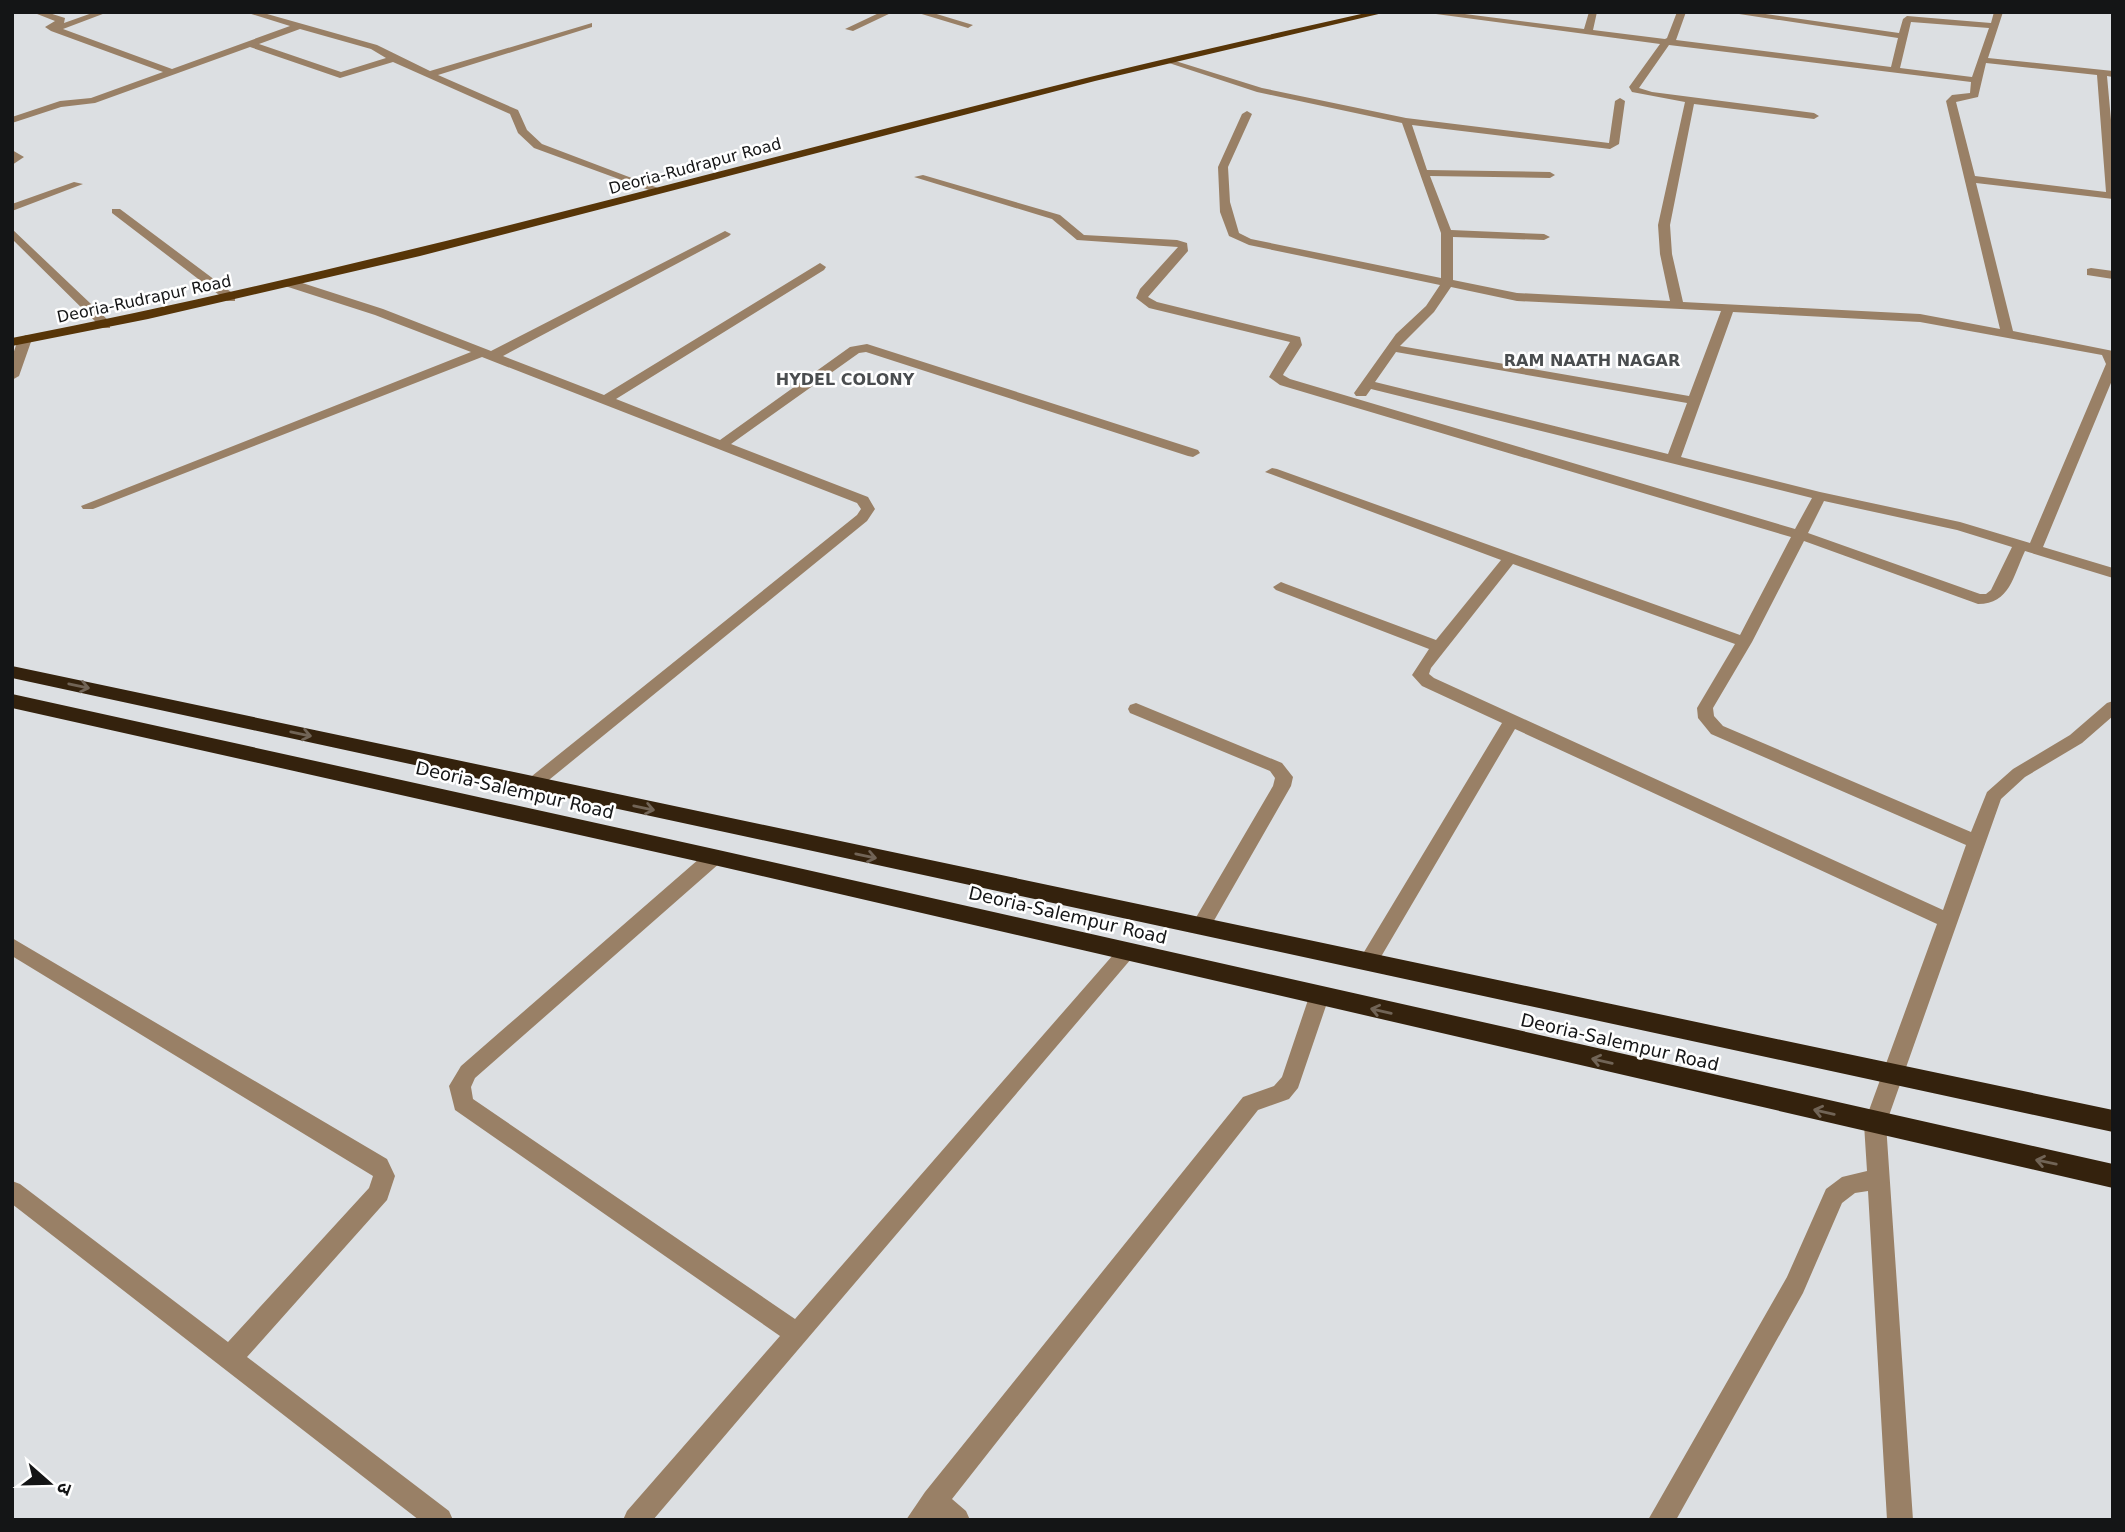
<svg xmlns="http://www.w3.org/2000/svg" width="2125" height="1532" viewBox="0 0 2125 1532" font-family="'DejaVu Sans','Noto Sans Devanagari',sans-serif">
<rect width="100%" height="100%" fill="#dcdfe2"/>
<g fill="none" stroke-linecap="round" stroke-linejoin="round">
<path fill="#998066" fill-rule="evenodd" d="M32 12H46L65 18 64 23 95 12H108L63 29 172 69 290 26 245 12H260L377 45 430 71 592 23V27L438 75 518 110 527 130 542 144 666 191 657 193 534 148 518 133 510 114 393 62 340 78 250 47 95 103 61 107 12 123V117L60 101 91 98 163 72 51 31 45 27 55 21ZM300 29 371 49 386 58 341 72 259 44Z
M881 12H893L853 31 845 29Z
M915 12H930L973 25 968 28Z
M1421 12H1449L1584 29 1589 12H1597L1593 30 1665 39 1667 38 1677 12H1686L1676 40 1891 67 1898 38 1726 12H1751L1899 33 1903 19 1907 16 1991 23 1994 12H2003L1988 58 2113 71V77L2107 76 2113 142V199L1976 183 2013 331 2113 351V378L2043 547 2113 568V578L2025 551C2013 576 2010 604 1978 604L1804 541 1752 642 1713 708 1714 716 1723 726 1971 832 1987 792 2013 769 2070 735 2107 703 2113 701V716L2082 743 2025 777 2001 799 1886 1124 1913 1520H1887L1868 1191 1855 1193 1842 1203 1803 1293 1676 1520H1648L1787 1277 1826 1189 1842 1177 1867 1171 1864 1124 1937 924 1515 729 1375 967 1368 970 1361 967 1358 962 1361 957 1502 723 1422 686 1412 675 1429 649 1276 590 1273 587 1281 582 1286 584 1436 640 1501 560 1265 472 1272 468 1277 469 1740 635 1791 537 1280 385 1269 377 1290 342 1149 308 1136 298 1140 289 1178 247 1077 240 1052 219 914 177 923 175 1060 215 1084 235 1177 240 1187 243 1188 251 1148 297 1157 302 1300 337 1302 345 1284 373 1283 375 1290 379 1795 529 1812 498 1371 389 1366 396H1356L1354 393 1396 334 1426 306 1440 285 1249 245 1229 236 1220 212 1218 167 1242 114 1247 111 1252 114 1228 167 1230 202 1239 233 1251 239 1441 278V233L1402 123 1257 92 1169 63V59L1262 88 1406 118 1609 143 1615 101 1620 98 1625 101 1619 144 1610 149 1412 125 1427 170 1550 172 1555 175 1550 178 1430 176 1451 230 1544 234 1550 237 1544 240 1453 237V280L1517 293 1670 301 1660 254 1658 225 1685 102 1632 92 1629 87 1660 44ZM1911 22 1989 28 1972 77 1900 68ZM1669 45 1971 82 1970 93 1952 95 1946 101 2000 329 1920 314 1683 302 1672 254 1670 225 1694 104 1814 119 1819 116 1814 113 1652 92 1639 88ZM1986 63 2097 75 2106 192 1975 176 1956 102 1978 97ZM1451 287 1517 301 1721 311 1689 396 1400 346 1434 312ZM1733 312 1920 322 2102 355 2106 364 2030 543 1960 522 1820 492 1681 457ZM1396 352 1687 403 1668 454 1375 382ZM1824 501 1957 530 2012 547 1991 590 1986 594H1980L1808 533ZM1513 564 1735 644 1697 708 1698 718 1711 734 1966 845 1943 910 1434 678 1429 674 1431 668Z
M12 150 24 157 12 165Z
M74 182 83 184 12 211V204Z
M112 209H120L235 295V301H227L112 213Z
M12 229 110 322V328H102L12 239Z
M725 231 731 234 729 236 503 356 604 395 820 263 826 267 824 270 616 399 720 440 850 347 867 344 1198 450 1200 453 1193 457 1188 456 866 352 859 353 731 444 868 497 875 509 867 521 539 788H527L524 784 527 780 857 515 861 509 857 503 482 357 93 509H83L81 506 471 352 375 315 285 286V280H293L383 309 491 351Z
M2091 268 2113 271V279L2087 275V269Z
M26 335 32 339 19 376 12 380C12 365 11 342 26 335Z
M1136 703 1282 763 1293 777 1291 786 1208 931 1201 933 1194 931 1191 926 1273 786 1275 778 1270 771 1130 713 1128 709 1130 705Z
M714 850 721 852 723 857 721 862 475 1078 471 1087 473 1099 795 1319 1120 947 1127 944 1134 947 1137 952 653 1520H623L627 1511 780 1336 455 1110 449 1086 461 1066 707 852Z
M12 938 387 1159 395 1176 387 1200 247 1357 449 1511 453 1520H419L12 1204V1181L20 1184 228 1342 369 1188 373 1176 12 956Z
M1319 989 1326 991 1329 997 1298 1088 1289 1099 1258 1110 952 1499 966 1511 970 1520H906L925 1492 1243 1097 1274 1086 1282 1077 1309 997 1312 991Z"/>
<path fill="#573508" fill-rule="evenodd" d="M1370 12H1387L1095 81 420 256 148 319 12 346V338C375 267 731 166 1090 77 1183 54 1277 33 1370 12Z"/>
<path fill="#34220d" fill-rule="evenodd" d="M12 666 2113 1110V1132L12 678Z
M12 694 714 849 2113 1164V1188L714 865 12 708Z"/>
</g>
<defs><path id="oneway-shaft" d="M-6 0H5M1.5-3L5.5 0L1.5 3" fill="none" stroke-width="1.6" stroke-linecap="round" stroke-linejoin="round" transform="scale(1.75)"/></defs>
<g stroke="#716456">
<use href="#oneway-shaft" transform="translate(79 686) rotate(12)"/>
<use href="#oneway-shaft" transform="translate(301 734) rotate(12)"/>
<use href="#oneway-shaft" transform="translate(644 808) rotate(12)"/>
<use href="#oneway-shaft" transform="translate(866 856) rotate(12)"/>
<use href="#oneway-shaft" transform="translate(1381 1011) rotate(-167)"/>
<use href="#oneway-shaft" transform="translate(1602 1061) rotate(-167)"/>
<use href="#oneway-shaft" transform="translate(1824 1112) rotate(-167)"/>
<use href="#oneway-shaft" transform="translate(2046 1162) rotate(-168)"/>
</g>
<g text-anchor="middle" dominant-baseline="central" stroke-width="5" stroke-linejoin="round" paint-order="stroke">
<g font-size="16" fill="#141516" stroke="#fff">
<text transform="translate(695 166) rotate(-15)">Deoria-Rudrapur Road</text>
<text transform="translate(144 299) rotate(-12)">Deoria-Rudrapur Road</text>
</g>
<g font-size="16" font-weight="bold" fill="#4a4d4f" stroke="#fff">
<text x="1592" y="360">RAM NAATH NAGAR</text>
<text x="845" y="379">HYDEL COLONY</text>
</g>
<g font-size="18" fill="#141516" stroke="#fff">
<text transform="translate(515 790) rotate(13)">Deoria-Salempur Road</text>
<text transform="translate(1068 915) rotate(13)">Deoria-Salempur Road</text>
<text transform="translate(1620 1042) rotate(13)">Deoria-Salempur Road</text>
</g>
</g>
<rect width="2125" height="1532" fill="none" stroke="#141516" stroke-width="28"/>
<g transform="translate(49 1483) rotate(110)" stroke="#ffffff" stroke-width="5" paint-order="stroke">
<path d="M0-5L12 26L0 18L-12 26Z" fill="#141516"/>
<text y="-10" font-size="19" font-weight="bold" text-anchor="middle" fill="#141516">उ</text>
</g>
</svg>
